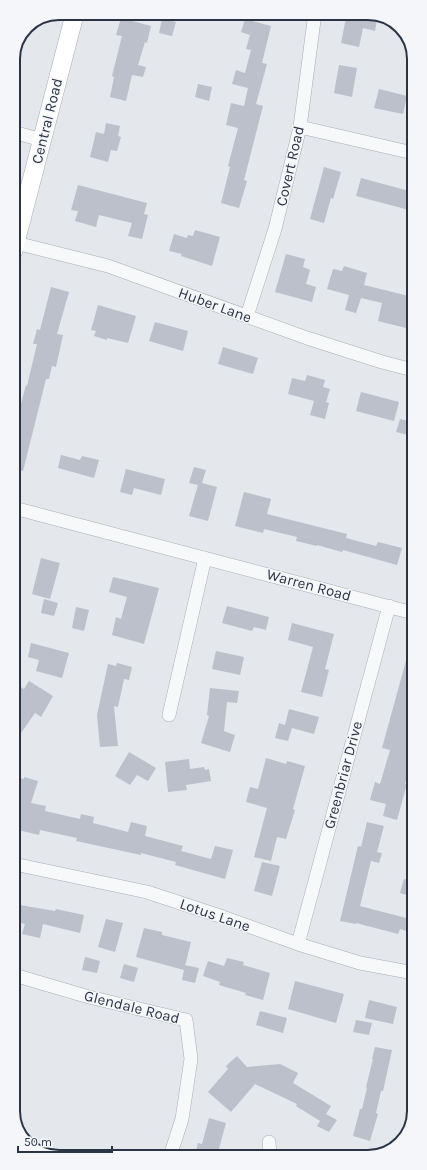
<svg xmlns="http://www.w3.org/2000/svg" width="427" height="1170" viewBox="0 0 427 1170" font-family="Karla,sans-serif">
<rect width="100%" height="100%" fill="#e4e7ec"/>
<path fill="#bbc0ca" d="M347 13 377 20 375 31 363 28 359 47 341 43Z
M121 18 151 26 147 43 145 42 138 65 146 67 143 77 132 75 126 101 110 97 114 77 112 76 122 36 116 35Z
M162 19 176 22 172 36 159 33Z
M245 19 271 26 262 63 267 64 256 104 263 106 244 180 247 181 239 208 221 203 230 167 228 166 238 128 226 125 231 103 244 106 248 88 232 84 236 70 245 73 251 50 246 49 250 35 241 32Z
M339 65 357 68 352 97 334 93Z
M198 84 212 87 209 101 195 97Z
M379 89 407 96 403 114 374 108Z
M106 123 120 126 118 136 121 137 117 151 111 150 108 162 90 157 96 132 104 134Z
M324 167 341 172 333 199 331 198 324 223 310 219Z
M361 178 413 192V211L356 196Z
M78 185 147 203 144 214 148 215 142 239 128 236 132 223 99 215 96 227 75 221 78 211 71 210Z
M195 230 220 237 212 266 181 256 182 254 169 251 174 234 187 238 188 235 193 236Z
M286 254 305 259 303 267 310 270 306 284 316 287 312 302 275 292Z
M344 266 367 273 364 285 413 297 406 328 378 321 382 303 361 298 356 313 345 310 349 295 327 289 333 269 342 271Z
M51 287 69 292 57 334 63 335 56 367 52 366 49 379H46L23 471 14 468V430L26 385 27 386 37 344H33L37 329 40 330Z
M98 305 136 316 128 343 107 338V340L94 336 96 331 91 330Z
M155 322 188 331 183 351 149 341Z
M223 347 258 358 253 374 218 364Z
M307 375 325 380 323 387 330 389 326 402 329 403 325 419 310 415 314 401 288 394 292 378 305 381Z
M361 392 399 402 394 421 356 411Z
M400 419 412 422 408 435 396 432Z
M61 455 80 460 82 456 99 460 94 478 58 468Z
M194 467 206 470 202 483 217 487 208 521 189 516 198 485 189 483Z
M126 469 165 479 161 495 134 488 132 495 120 492Z
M244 492 271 499 267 514 347 534 346 538 376 546 378 542 402 548 397 565 343 550 342 552 317 545V546L296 541 297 537 264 529 263 533 235 526Z
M41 558 60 563 50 599 32 594Z
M113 577 159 588 144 644 112 635 116 617 121 619 127 597 109 592Z
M44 599 58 603 54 616 41 613Z
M227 606 269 617 266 630 254 627 252 631 222 623Z
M76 607 89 610 84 631 72 628Z
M292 623 334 634 325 669 329 670 322 697 301 692 313 647 288 640Z
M31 643 69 653 62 678 36 671 39 660 28 657Z
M410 646H413V751L405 784H407L397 820 383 816 386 804 370 800 375 782 380 784 390 750 382 748Z
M216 651 244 657 240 675 212 669Z
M117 663 132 667 129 680 124 679 118 707 114 706 118 746 100 747 97 715 108 664 116 666Z
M29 681 53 696 41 717 35 713 14 743V683L24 689Z
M210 688 239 691 237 703 227 702 224 731 235 735 230 752 201 743 209 716 207 715Z
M289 709 319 717 314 734 292 728 288 741 275 738 279 723 285 725Z
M129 752 156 768 148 781 137 775 130 785 115 776Z
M266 758 286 764 287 761 305 766 293 809 295 810 286 839 277 837 271 861 254 857 267 808 246 802 250 787 258 789Z
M189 759 190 769 204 767 205 770 209 769 211 781 186 785 187 790 168 792 165 762Z
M14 777 24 779V777L38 781 31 803 46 806 45 811 80 819 81 814 94 817 93 823 128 832 131 822 147 826 145 836 183 846 181 851 211 859 215 846 233 850 225 879 175 865 176 862 141 853V855L76 841 77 838 40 830 39 835 14 829Z
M367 822 384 826 377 852 382 853 379 863 371 861 360 906 414 920V933L400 929 398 934 356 923V924L340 921 358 846 361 847Z
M262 862 280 866 272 896 254 891Z
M404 879 414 882V897L400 893Z
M14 904 55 911 56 909 84 915 80 933 43 924 40 938 22 934 25 924 14 921Z
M106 919 123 923 115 952 98 947Z
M144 928 162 932V935L191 942 184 970 136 957Z
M85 957 100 961 97 973 82 970Z
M227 958 244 962 243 965 270 973 263 1000 245 995 246 993 219 985 220 982 203 976 208 961 224 966Z
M124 964 138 968 134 982 120 978Z
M185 965 199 968 195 983 182 980Z
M295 981 344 994 336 1023 288 1009Z
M369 1000 397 1007 393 1024 365 1018Z
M260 1011 287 1018 283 1033 256 1025Z
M356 1020 372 1023 369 1035 353 1032Z
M375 1047 392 1050 383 1091H381L376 1113 378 1114 370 1141 353 1136 360 1109H362L367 1088 366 1087 373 1059H372Z
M237 1056 247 1067 280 1064 298 1073 293 1083 331 1106 326 1114 337 1120 329 1132 317 1126 320 1121 296 1106 297 1104 255 1084 231 1112 208 1092 228 1069 226 1066Z
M209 1118 226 1123 217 1156H195L198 1143 202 1144Z"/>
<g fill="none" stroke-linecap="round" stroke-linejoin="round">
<defs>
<path id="street" d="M300 127 413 153
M13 132 42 140
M16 243 108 266 307 338 382 362 413 370
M247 316 275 229 300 127 315 13
M14 508 413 613
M169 715 205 558
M14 864 147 892 223 917 298 944 360 963 414 973
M298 944 389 606
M14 975 89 997 186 1020 191 1059 182 1119 170 1156
M269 1142 270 1156"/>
<path id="secondary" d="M13 252 75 13"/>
</defs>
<use href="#street" stroke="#a9aeb7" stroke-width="14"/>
<use href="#secondary" stroke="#a9aeb7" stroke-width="19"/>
<use href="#street" stroke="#f7f8fa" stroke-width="13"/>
<use href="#secondary" stroke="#fff" stroke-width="18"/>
</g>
<g text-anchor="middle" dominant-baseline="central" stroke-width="3" stroke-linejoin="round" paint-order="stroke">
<g font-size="15" fill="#2b3445" stroke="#f4f6f9">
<text transform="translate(47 121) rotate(-76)">Central Road</text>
<text transform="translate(290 166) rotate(-77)">Covert Road</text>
<text transform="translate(215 305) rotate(20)">Huber Lane</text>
<text transform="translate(309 585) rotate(15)">Warren Road</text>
<text transform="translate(343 775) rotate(-75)">Greenbriar Drive</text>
<text transform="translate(215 915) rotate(19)">Lotus Lane</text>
<text transform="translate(132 1007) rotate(14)">Glendale Road</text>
</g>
</g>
<path d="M0 0H427V1170H0ZM59 20H368A39 39 0 0 1 407 59V1111A39 39 0 0 1 368 1150H59A39 39 0 0 1 20 1111V59A39 39 0 0 1 59 20Z" fill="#f4f6f9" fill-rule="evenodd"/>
<path fill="none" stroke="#2b3445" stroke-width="2" d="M59 20H368A39 39 0 0 1 407 59V1111A39 39 0 0 1 368 1150H59A39 39 0 0 1 20 1111V59A39 39 0 0 1 59 20Z"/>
<path d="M18 1146v6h94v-6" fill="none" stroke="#2b3445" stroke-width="2"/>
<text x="24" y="1146" font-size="12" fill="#2b3445" stroke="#f4f6f9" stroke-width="3" paint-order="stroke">50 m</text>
</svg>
